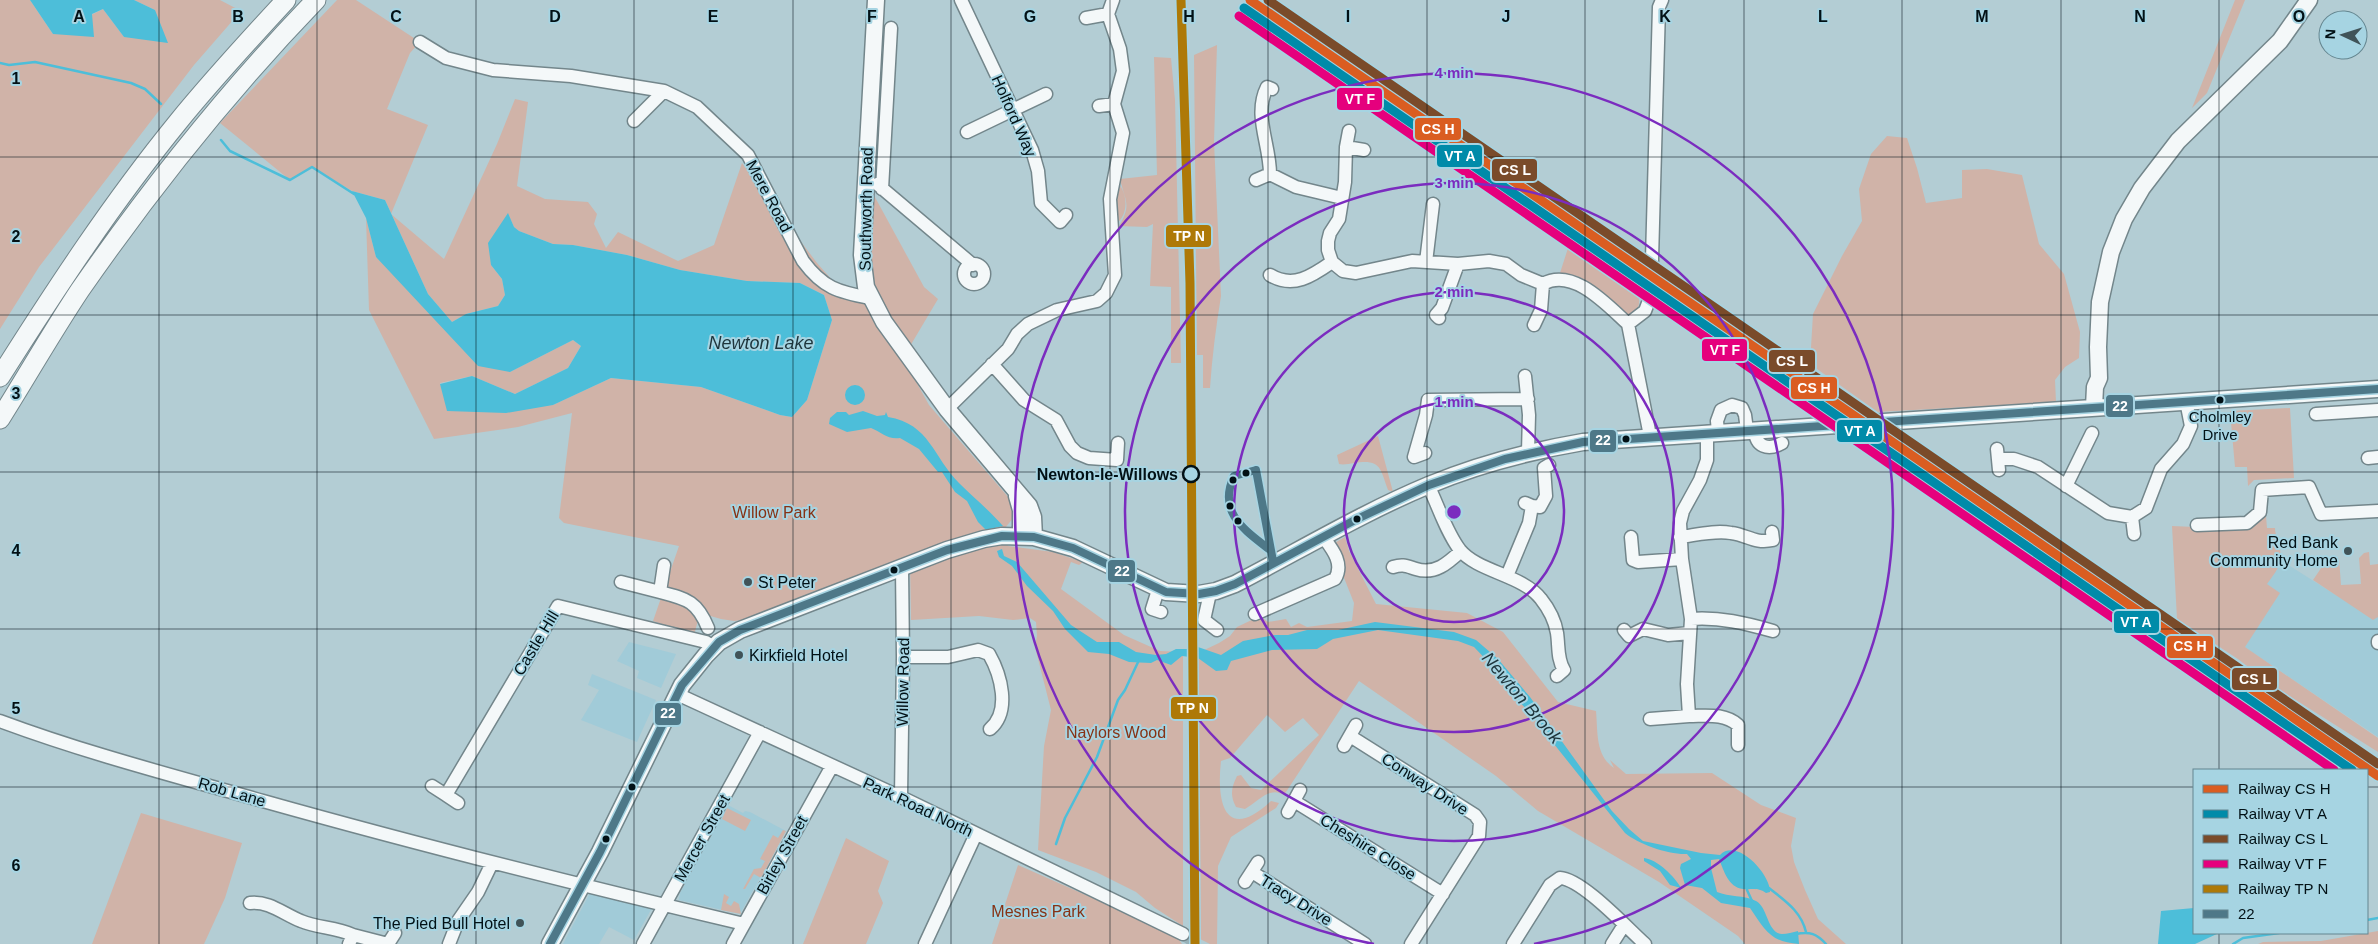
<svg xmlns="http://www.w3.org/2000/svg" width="2378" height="944" viewBox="0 0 2378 944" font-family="Helvetica,sans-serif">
<rect width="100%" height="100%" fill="#b3cdd4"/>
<path fill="#a1cbd8" d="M2255 544 2339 597 2378 617V737L2181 604Z
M629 642 676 654 661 688 637 678 639 671 617 661Z
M592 674 656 700 637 742 581 720 599 690 588 685Z
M728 805 743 813 745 811 750 812 786 831 740 914 679 900 680 893Z
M590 893 652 908 634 940 609 927 599 944H563Z"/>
<path fill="#d0b3a8" d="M0 0H30L53 34 103 9 124 37 155 10 134 0H220L241 11 194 65 39 267 0 329Z
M337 0H356L420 42 410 53 387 109 428 125 391 214 444 259 497 144 515 99 528 102 517 186 545 199 588 202 597 214 594 224 606 248 618 232 678 261 714 245 742 163 817 263 841 290 874 291 867 277 870 188 924 287 938 299 903 358 929 405 1009 498 1014 517 1005 528 1008 546 1053 552 1083 562 1079 565 1071 562 1061 589 1124 635 1160 651 1183 652V926L1155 908 1136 892 1096 872 1038 850 1044 746 1051 710 1035 647 1037 636 1036 622 1030 618 1013 620 979 616 911 620 910 561 776 616 734 621 721 619 700 613 694 635 653 621 679 546 564 523 559 518 572 413 518 427 434 439 369 310 366 218 376 257 510 372 573 340 581 346 568 368 515 394 472 376 440 383 448 411 553 405 611 378 701 387 780 415 792 417 807 400 832 320 824 295 800 283 747 281 680 270 627 255 573 245 553 244 519 231 514 227 508 214 491 265 502 279 505 295 498 306 466 314 452 322 428 294 385 200 352 191 312 167 290 180 220 123Z
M2235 0H2245L2207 93 2192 108Z
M1217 45 1214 142 1221 296C1216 327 1212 357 1210 388H1203V355H1197L1194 55Z
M1154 57 1171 58 1175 100 1181 363H1171V287L1150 286 1153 224 1147 227 1119 226C1132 204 1125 201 1120 179L1157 175Z
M1887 136 1907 138 1917 168 1926 203 1962 198V170L1987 169 2022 175 2039 244 2064 274 2080 332 2079 358 2065 367 2055 380 2056 402 1878 412 1810 364 1813 314 1842 256 1862 221 1859 189 1871 154Z
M1117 182C1128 193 1129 214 1116 224L1114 202Z
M1569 245C1585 256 1631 280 1638 296 1641 303 1638 308 1634 314L1627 315 1579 277 1560 273Z
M2290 408 2294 478 2254 480 2248 486 2247 467H2235L2230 411Z
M1378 436 1393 492 1388 490C1380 468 1381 459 1354 463 1349 464 1343 465 1339 464L1337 455Z
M2250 516H2266L2267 528H2275C2275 535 2278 538 2279 543 2283 564 2279 567 2267 584L2280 593 2245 647 2378 738V752L2269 683 2238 659 2177 619 2172 526 2195 527 2250 524Z
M1345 537 1349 551 1376 604 1467 613 1503 632 1558 702 1596 711C1598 732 1595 755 1614 768L1610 760 1626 774 1712 773 1761 805 1796 818 1791 846 1794 862 1805 890 1818 919 1846 944H1745L1738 936 1659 882 1538 811 1496 776 1359 681 1284 795C1269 786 1258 802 1245 809L1236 807C1230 796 1231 788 1237 776L1241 775 1251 788 1261 790 1319 735 1303 718 1285 732 1267 715 1230 758 1221 761C1216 804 1226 843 1271 801L1279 803 1276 808 1231 837 1218 866 1217 944H1210L1198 938V653L1219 643 1230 636 1237 627 1260 616 1268 622 1286 619 1291 627 1299 623 1307 627 1352 621 1354 603 1331 545Z
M2369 552 2370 565 2378 564V617L2373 620 2313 580 2328 558H2339L2341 585 2361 584 2359 558 2364 553Z
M727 808 751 820 745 831 722 819Z
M141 813 242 843 225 898 204 944H92Z
M783 830 786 831 761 878 754 874 745 889H743L754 869 761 868 765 861 760 859 773 835 778 838Z
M846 838 889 861 878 891 883 903 866 944H803Z
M1018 865 1176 935 1182 944H992Z
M724 894 729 897 726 903 731 906 734 901 739 904 741 914 721 910Z
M2378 931V944H2258L2263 942 2321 941Z"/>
<path fill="#4dbed9" d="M30 0H134L155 10 168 43 124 37 103 9 92 14 94 37 53 34Z
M352 191 385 200 428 294 452 322 466 314 498 306 505 295 502 279 491 265 488 243 508 213 514 227 519 231 553 244 573 245 627 255 680 270 747 281 800 283 824 295 832 320 807 400 792 417 780 415 701 387 611 378 553 405 506 413 447 411 440 384 472 376 515 394 568 368 581 346 573 340 510 372 478 366 376 257 366 218Z
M845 395a10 10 0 1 1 20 0a10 10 0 1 1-20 0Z
M863 411 877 416 885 415 886 412 888 417C930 424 933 457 959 483 974 498 989 510 1003 526L986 530 978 522 967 501 955 492 942 472H938L919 449 900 438C888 440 881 432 871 428L847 432 829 424 830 418 837 412H846L849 415Z
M1002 549 1004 556 1017 562 1071 625 1097 642H1119L1136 652 1156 655 1166 654 1176 649H1197L1198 647 1221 655 1243 641 1275 635H1288L1307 630H1338L1375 622 1454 632 1476 640 1498 659 1530 697 1612 811 1629 829 1643 841 1701 853 1720 855C1737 837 1771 875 1770 892L1766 893C1757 887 1753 890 1743 889 1728 887 1724 871 1719 859L1711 860V868L1717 892C1729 897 1744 895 1756 901 1768 907 1767 933 1782 934 1787 934 1793 932 1798 931L1799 944C1770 942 1765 930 1750 908L1721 903 1702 888 1685 885 1680 868 1681 864 1691 859 1687 854C1669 855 1638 844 1625 833L1550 739 1547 731 1511 693 1496 670 1474 647 1458 641 1378 630 1333 639 1317 649 1272 650 1231 661 1227 670 1216 671 1198 658 1182 656 1171 665 1157 660 1151 663 1129 662 1109 654 1088 652 1065 629 1053 611 1027 586 1012 566 999 557 997 551Z
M1644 858C1657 859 1675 877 1681 888L1670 885 1660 871 1644 861Z
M2194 908V933H2219L2195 944H2158L2161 911Z"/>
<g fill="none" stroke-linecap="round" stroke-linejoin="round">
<path stroke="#4dbed9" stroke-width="2.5" d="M0 63 9 65 35 62 131 83 145 89 161 104
M221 140 230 151 290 180 312 167 354 194
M1056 844 1065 818 1097 757 1118 700 1125 690 1139 660
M1747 885V890L1752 901
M1769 888C1785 901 1801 911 1806 932
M2367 920 2378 918
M1796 934C1810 931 1817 934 1826 944
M2233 944 2243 938 2279 933"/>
<path stroke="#98b1b8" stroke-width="12" stroke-dasharray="12 6" stroke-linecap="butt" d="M1183 934 1197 944"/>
<defs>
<path id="minor" d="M961 0 1032 150 1038 171 1041 203 1060 222 1066 215
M1086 18 1108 14
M420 42 446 58 493 70 571 76 664 91 697 107 748 155 803 261C823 288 838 292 870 298
M1099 106 1114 104
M634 121 664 91
M1349 131 1346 147 1364 150
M967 132 1046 94
M1346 147 1345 182 1339 219 1330 233 1328 241V250L1332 262 1343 271 1356 273 1412 261 1458 264 1489 261 1506 264 1521 275 1543 284C1573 267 1607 305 1628 324
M1270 174C1270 144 1253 115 1267 87L1272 89
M1256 180 1270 174 1296 187 1342 198
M877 184 973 265
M882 189 891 28
M1426 262 1433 204
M964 274a10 10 0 1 1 20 0a10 10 0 1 1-20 0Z
M1270 275C1293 289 1312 276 1332 262
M1439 318 1436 315 1442 308 1458 264
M1628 324 1645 311 1651 295 1659 7 1662 0
M1628 324 1650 436
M1534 325 1541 310 1543 284
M992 364 1024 400 1056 420 1070 446 1077 453 1089 458 1117 460 1118 443
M1525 376 1529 415 1528 452
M947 409 1008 349 1017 334 1028 324 1057 310 1097 301 1106 293 1115 275 1110 199 1123 133 1114 104 1123 71 1120 49 1108 14 1113 0
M2316 414 2378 410
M1755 429C1755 447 1768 451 1782 443
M1718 432 1717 421 1721 410 1732 405 1742 408 1745 415 1747 430
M1997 449 1999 470
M1425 453 1414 457 1426 415 1428 400 1528 399
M2368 458 2378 457
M1998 459H2014L2038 467 2108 513 2132 517 2146 508 2161 469 2183 444 2191 426 2186 401
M1428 485C1438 505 1446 532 1460 550 1478 572 1523 575 1541 599 1549 609 1555 621 1557 633 1559 646 1557 659 1564 670L1557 676
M2066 486 2092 433
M1532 506 1540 507 1546 496 1544 468 1549 465
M2132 517 2134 534
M2197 525 2247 523 2260 512 2262 490 2309 487 2321 514 2378 511
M1631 537 1633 560 1638 562 1682 559
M1680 537C1696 535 1715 530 1731 533 1748 535 1754 544 1773 540L1772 532
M664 565 660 592C687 599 697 601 708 628
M1393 567C1403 564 1406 566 1416 569 1435 575 1448 563 1461 551
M1507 576 1529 523 1532 506 1525 503
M621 582 660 592
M1158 590 1152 609 1161 612
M1210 593 1204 620 1217 630
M1255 614 1335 579C1344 564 1333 550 1324 538
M1691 619C1720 617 1745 623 1773 631
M1624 630 1629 636 1643 629 1668 635 1690 633
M2378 641V643
M903 657H948L978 650 989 654C1001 675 1011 711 990 729
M677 694 905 799 1183 934
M1689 716C1707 716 1724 713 1738 725V745
M1650 719 1689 716 1687 684 1691 619 1682 559 1680 523 1683 511 1700 480 1707 460V432
M0 721C86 753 175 776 263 801 423 846 583 886 744 924
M1350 736 1475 815 1480 822 1479 836 1411 944
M1344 746 1356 725
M432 786 446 795
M901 797 903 657 902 568
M1294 801 1443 894
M458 803 446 795 558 606 706 642 714 647
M1288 812 1300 790
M1252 872 1365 944
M1245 882 1258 862
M250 903C270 901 283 914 301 921 317 928 335 927 353 935
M349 944 353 935 388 944
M388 944 395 933
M449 944 458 921 478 892 492 863
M643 944 760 732
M733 944 832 766
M925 944 976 834
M1513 944 1550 885 1560 878C1582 879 1627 928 1645 944
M1612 944 1624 925"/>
<path id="major" d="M876 0 862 255 866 287 884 322 947 409 1029 506 1033 517 1034 537
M2094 407 2095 387 2099 378 2098 347 2100 302 2111 252 2124 219 2142 188 2178 141 2280 41 2309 0
M1017 496 1021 510V536
M550 944 600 852 682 685 706 655 719 642 740 630 947 550 984 539 1002 536 1034 537 1073 548 1166 592 1199 594 1216 591 1235 584C1299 551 1362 513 1429 485 1479 464 1530 451 1583 442L2378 389"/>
<path id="highway" d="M0 377C55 290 112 203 178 122 212 80 249 40 286 0
M0 419C27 376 52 332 80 290 151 188 229 90 316 0"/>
</defs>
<use href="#minor" stroke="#73868b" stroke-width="15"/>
<use href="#major" stroke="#73868b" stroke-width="19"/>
<use href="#highway" stroke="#73868b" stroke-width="21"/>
<use href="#minor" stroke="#f4f8f9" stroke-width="12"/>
<use href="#major" stroke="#f4f8f9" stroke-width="16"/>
<use href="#highway" stroke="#f4f8f9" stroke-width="19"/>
<defs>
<path id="bus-1" d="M1256 470 1234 476C1217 513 1245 530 1270 550
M1256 470 1273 561
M550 944 600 852 682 685 719 642 740 630 947 550 1002 536 1034 537 1073 548 1166 592 1199 594 1216 591 1235 584 1355 520 1429 485 1505 459 1583 442 2378 389"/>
</defs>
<use href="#bus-1" stroke="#a6d4e2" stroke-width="11"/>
<use href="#bus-1" stroke="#4e7888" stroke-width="8"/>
<defs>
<path id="rail-1" d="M1250 0 2378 776"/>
<path id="rail-2" d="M1244 8 2352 770"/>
<path id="rail-3" d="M1268 0 2378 764"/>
<path id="rail-4" d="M1239 16 2334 770"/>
<path id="rail-5" d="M1181 0 1190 283 1195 944"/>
</defs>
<use href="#rail-1" stroke="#a6d4e2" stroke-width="12"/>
<use href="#rail-2" stroke="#a6d4e2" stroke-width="12"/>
<use href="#rail-3" stroke="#a6d4e2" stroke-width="12"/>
<use href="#rail-4" stroke="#a6d4e2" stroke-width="12"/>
<use href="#rail-5" stroke="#a6d4e2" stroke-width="12"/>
<use href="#rail-1" stroke="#da5d21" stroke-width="9"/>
<use href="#rail-2" stroke="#008ba9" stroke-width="9"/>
<use href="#rail-3" stroke="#7a4b2a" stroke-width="9"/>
<use href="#rail-4" stroke="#e5007d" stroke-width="9"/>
<use href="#rail-5" stroke="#ae7907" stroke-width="9"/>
</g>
<path fill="none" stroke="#021116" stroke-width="1" stroke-opacity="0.55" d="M159 0V944M317 0V944M476 0V944M634 0V944M793 0V944M951 0V944M1110 0V944M1268 0V944M1427 0V944M1585 0V944M1744 0V944M1902 0V944M2061 0V944M2219 0V770M0 157H2378M0 315H2378M0 472H2378M0 629H2378M0 787H2194M2367 787H2378M2219 933V944"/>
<g fill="none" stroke="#7b2cbf" stroke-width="2.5">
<circle cx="1454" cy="512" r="110"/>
<circle cx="1454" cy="512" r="220"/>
<circle cx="1454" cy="512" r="329"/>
<path d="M1374 944A439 439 0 1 1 1534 944"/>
</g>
<g fill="#021116" stroke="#a6d4e2" stroke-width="2">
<circle cx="2220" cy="400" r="4.5"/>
<circle cx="1626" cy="439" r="4.5"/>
<circle cx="1246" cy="473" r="4.5"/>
<circle cx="1233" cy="480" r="4.5"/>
<circle cx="1230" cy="506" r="4.5"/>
<circle cx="1357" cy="519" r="4.5"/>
<circle cx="1238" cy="521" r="4.5"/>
<circle cx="894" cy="570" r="4.5"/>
<circle cx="632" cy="787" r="4.5"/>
<circle cx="606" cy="839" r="4.5"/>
</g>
<circle fill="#a6d4e2" stroke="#021116" stroke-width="2.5" cx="1191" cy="474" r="8"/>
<g fill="#405358" stroke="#a6d4e2" stroke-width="2">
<circle cx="2348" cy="551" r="5"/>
<circle cx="748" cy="582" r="5"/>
<circle cx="739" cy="655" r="5"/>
<circle cx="520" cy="923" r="5"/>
</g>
<g text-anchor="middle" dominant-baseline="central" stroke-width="4" stroke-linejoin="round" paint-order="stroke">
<g font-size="15" fill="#021116" stroke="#a6d4e2">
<text x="2220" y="416">Cholmley<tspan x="2220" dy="18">Drive</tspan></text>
</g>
<g font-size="16" fill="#021116" stroke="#a6d4e2">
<text transform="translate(1014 116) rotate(66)">Holford Way</text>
<text transform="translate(769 196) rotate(62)">Mere Road</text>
<text transform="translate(866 209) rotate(-89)">Southworth Road</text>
<text transform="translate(536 643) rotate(-59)">Castle Hill</text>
<text transform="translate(903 682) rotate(-89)">Willow Road</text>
<text transform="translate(1425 784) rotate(33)">Conway Drive</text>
<text transform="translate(232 792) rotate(16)">Rob Lane</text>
<text transform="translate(918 807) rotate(25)">Park Road North</text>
<text transform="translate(702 838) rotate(-61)">Mercer Street</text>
<text transform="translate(1368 847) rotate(32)">Cheshire Close</text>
<text transform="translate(782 855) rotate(-61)">Birley Street</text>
<text transform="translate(1296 900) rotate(32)">Tracy Drive</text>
</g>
<g font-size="16" font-weight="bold" fill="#021116" stroke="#a6d4e2" text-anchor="end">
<text x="1178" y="474">Newton-le-Willows</text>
</g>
<g font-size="16" fill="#873214" stroke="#a6d4e2">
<text x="774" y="512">Willow Park</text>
<text x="1116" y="732">Naylors Wood</text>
<text x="1038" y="911">Mesnes Park</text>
</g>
<g font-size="16" fill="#021116" stroke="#a6d4e2" text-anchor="end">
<text x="2338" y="542">Red Bank<tspan x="2338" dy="18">Community Home</tspan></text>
<text x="758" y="582" text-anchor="start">St Peter</text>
<text x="749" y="655" text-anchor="start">Kirkfield Hotel</text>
<text x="510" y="923">The Pied Bull Hotel</text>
</g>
<g font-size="18" font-style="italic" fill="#1e353c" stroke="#a6d4e2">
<text x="761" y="343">Newton Lake</text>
<text transform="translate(1522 698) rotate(50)">Newton Brook</text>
</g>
</g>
<g font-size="16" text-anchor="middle" font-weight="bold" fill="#021116" stroke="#a6d4e2" stroke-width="4" stroke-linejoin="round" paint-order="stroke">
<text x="79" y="22">A</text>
<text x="238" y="22">B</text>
<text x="396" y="22">C</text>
<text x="555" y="22">D</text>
<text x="713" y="22">E</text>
<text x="872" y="22">F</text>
<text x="1030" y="22">G</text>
<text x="1189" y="22">H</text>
<text x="1348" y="22">I</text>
<text x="1506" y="22">J</text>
<text x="1665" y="22">K</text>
<text x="1823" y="22">L</text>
<text x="1982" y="22">M</text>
<text x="2140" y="22">N</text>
<text x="2299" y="22">O</text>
<text x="16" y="84">1</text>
<text x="16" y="242">2</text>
<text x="16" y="399">3</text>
<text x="16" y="556">4</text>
<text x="16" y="714">5</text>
<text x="16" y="871">6</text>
</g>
<circle cx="1454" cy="512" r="8" fill="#7b2cbf" stroke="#a6d4e2" stroke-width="2.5"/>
<g font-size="15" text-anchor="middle" font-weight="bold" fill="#7b2cbf" stroke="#a6d4e2" stroke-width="4" stroke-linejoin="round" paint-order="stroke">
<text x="1454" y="78">4 min</text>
<text x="1454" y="188">3 min</text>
<text x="1454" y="297">2 min</text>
<text x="1454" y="407">1 min</text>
</g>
<g stroke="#a6d4e2" stroke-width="2">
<rect x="1336" y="87" width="47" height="24" rx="5" fill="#e5007d"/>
<rect x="1414" y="117" width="48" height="24" rx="5" fill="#da5d21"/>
<rect x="1436" y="144" width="47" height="24" rx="5" fill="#008ba9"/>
<rect x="1491" y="158" width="47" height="24" rx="5" fill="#7a4b2a"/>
<rect x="1165" y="224" width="47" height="24" rx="5" fill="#ae7907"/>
<rect x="1701" y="338" width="47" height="24" rx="5" fill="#e5007d"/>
<rect x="1768" y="349" width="48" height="24" rx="5" fill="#7a4b2a"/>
<rect x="1790" y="376" width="48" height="24" rx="5" fill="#da5d21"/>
<rect x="2105" y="394" width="29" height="24" rx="5" fill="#4e7888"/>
<rect x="1836" y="419" width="47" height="24" rx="5" fill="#008ba9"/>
<rect x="1589" y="429" width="28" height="24" rx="5" fill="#4e7888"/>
<rect x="1107" y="559" width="29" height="24" rx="5" fill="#4e7888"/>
<rect x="2113" y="610" width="47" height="24" rx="5" fill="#008ba9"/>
<rect x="2166" y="635" width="48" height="24" rx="5" fill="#da5d21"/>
<rect x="2231" y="667" width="47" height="24" rx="5" fill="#7a4b2a"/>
<rect x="1170" y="696" width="47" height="24" rx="5" fill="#ae7907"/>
<rect x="654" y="702" width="28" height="24" rx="5" fill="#4e7888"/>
</g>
<g font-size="14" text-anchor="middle" font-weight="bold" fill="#fff">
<text x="1360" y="104">VT F</text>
<text x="1438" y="134">CS H</text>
<text x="1460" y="161">VT A</text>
<text x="1515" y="175">CS L</text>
<text x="1189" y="241">TP N</text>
<text x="1725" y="355">VT F</text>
<text x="1792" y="366">CS L</text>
<text x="1814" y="393">CS H</text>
<text x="2120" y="411">22</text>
<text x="1860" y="436">VT A</text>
<text x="1603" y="445">22</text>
<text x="1122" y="576">22</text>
<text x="2136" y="627">VT A</text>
<text x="2190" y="651">CS H</text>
<text x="2255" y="684">CS L</text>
<text x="1193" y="713">TP N</text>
<text x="668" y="718">22</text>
</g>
<rect x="2193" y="769" width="175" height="165" fill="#a6d4e2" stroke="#648690"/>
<rect x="2203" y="785" width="25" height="8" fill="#da5d21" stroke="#648690"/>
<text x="2238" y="794" font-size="15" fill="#021116">Railway CS H</text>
<rect x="2203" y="810" width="25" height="8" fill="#008ba9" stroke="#648690"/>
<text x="2238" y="819" font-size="15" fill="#021116">Railway VT A</text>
<rect x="2203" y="835" width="25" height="8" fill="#7a4b2a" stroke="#648690"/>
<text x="2238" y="844" font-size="15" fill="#021116">Railway CS L</text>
<rect x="2203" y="860" width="25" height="8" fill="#e5007d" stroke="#648690"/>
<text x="2238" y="869" font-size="15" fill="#021116">Railway VT F</text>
<rect x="2203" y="885" width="25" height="8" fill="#ae7907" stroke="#648690"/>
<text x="2238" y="894" font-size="15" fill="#021116">Railway TP N</text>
<rect x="2203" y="910" width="25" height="8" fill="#4e7888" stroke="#648690"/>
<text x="2238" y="919" font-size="15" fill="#021116">22</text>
<g transform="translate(2343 35) rotate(274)"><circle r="24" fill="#a6d4e2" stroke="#648690"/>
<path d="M0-4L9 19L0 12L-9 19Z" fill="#405358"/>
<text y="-8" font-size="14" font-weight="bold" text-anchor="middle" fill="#021116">N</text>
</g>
</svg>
